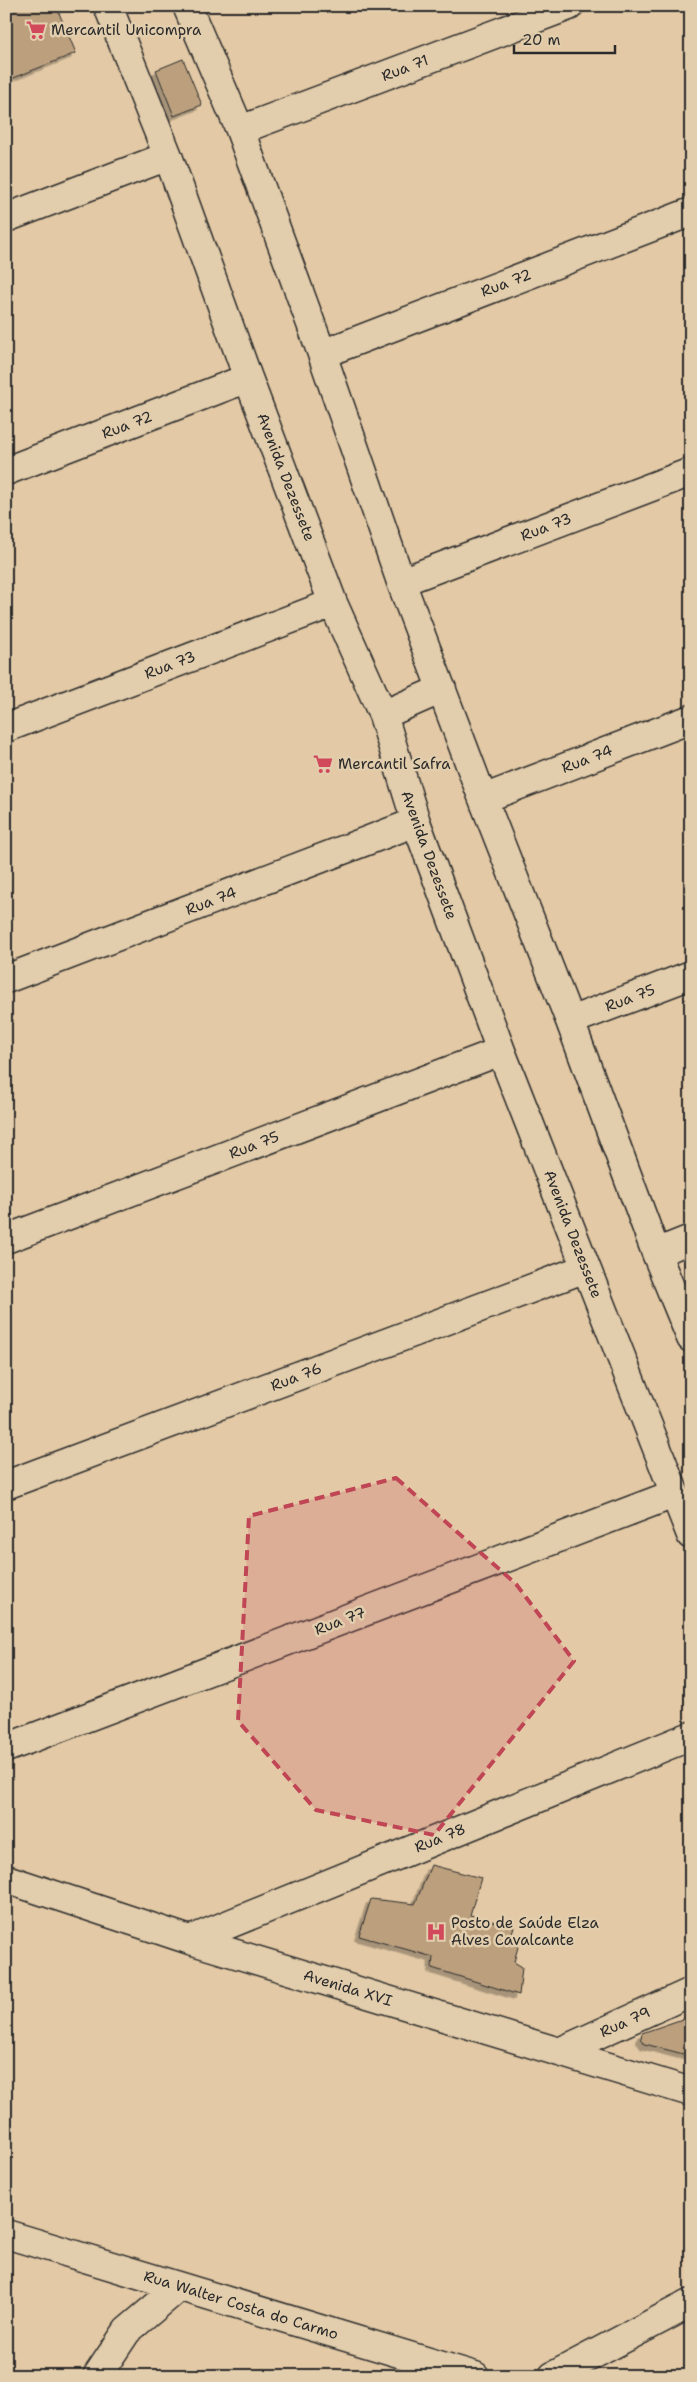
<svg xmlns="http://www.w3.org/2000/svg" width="697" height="2382" viewBox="0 0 697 2382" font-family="'Shantell Sans',sans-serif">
<defs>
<filter id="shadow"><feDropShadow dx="-4.5" dy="4.5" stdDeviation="0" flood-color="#0004"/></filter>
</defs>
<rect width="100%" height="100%" fill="#e3c9a5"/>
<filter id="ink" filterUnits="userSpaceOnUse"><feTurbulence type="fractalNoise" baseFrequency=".02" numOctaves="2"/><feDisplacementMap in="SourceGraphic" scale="10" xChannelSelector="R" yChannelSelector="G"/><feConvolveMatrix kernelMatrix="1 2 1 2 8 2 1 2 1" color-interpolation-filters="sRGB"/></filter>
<g filter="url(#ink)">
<path fill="#bca07e" stroke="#2b2b2b" filter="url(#shadow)" d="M6 6H56L76 53 6 81Z
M183 59 202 105 174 116 156 70Z
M431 1865 481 1878 470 1915 514 1927 508 1943H519L514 1962 522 1967 519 1995 432 1968 433 1957 359 1936 371 1899 415 1904Z
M691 2016V2056L645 2044 641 2038 642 2033Z"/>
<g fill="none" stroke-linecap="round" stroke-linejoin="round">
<defs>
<path id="minor" d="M108 6 168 156 248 378 333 603 383 715 416 822 501 1051 691 1535
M187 6 240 130 322 354 401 582 483 799 570 1021 656 1253 691 1338
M240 130 569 6
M6 218 168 156
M322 354 691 212
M6 471 248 378
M401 582 691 472
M383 715 442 689
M6 728 333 603
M483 799 691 719
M6 979 416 822
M570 1021 691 975
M6 1239 501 1051
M656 1253 691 1239
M6 1485 586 1268
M6 1748 674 1494
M6 1879 190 1940 691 2092
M190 1940 691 1736
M559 2052 691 1992
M6 2234 475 2376
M97 2376 127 2331 179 2287
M553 2376 691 2303"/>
</defs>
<use href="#minor" stroke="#2b2b2b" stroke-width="31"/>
<use href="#minor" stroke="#e2cdac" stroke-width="28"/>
</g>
</g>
<path fill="#c04656" fill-opacity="0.2" stroke="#c04656" stroke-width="4" stroke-dasharray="10 6" stroke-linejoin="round" d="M396 1478 516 1584 574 1661 434 1835 316 1810 238 1721 249 1516Z"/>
<defs>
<symbol id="supermarket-bare" viewBox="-9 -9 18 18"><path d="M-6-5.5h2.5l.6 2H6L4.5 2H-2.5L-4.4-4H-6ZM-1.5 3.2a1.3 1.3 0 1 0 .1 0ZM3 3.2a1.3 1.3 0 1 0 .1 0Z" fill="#d1495b" stroke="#e2cdac" stroke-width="2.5" paint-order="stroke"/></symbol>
<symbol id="hospital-bare" viewBox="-9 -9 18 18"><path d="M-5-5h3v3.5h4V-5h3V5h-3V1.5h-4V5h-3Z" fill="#d1495b" stroke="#e2cdac" stroke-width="2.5" paint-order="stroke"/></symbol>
</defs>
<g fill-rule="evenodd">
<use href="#supermarket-bare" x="22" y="16" width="28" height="28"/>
<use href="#supermarket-bare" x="309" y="750" width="28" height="28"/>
<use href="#hospital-bare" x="422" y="1918" width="28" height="28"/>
</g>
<g text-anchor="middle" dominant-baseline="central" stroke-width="5" stroke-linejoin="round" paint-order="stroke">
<g font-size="15" fill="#2b2b2b" stroke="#e2cdac" text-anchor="start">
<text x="51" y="30">Mercantil Unicompra</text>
<text x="338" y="764">Mercantil Safra</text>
<text x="451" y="1923">Posto de Saúde Elza<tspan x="451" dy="17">Alves Cavalcante</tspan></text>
</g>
<g font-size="15" fill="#2b2b2b" stroke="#e2cdac">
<text transform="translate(405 68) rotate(-21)">Rua 71</text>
<text transform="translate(506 283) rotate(-21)">Rua 72</text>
<text transform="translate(127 425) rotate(-21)">Rua 72</text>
<text transform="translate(286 477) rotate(69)">Avenida Dezessete</text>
<text transform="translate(546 527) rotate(-21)">Rua 73</text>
<text transform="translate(170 665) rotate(-21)">Rua 73</text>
<text transform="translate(587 759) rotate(-21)">Rua 74</text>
<text transform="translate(429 855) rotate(70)">Avenida Dezessete</text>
<text transform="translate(211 901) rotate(-21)">Rua 74</text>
<text transform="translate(630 998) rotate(-21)">Rua 75</text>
<text transform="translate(254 1145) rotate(-21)">Rua 75</text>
<text transform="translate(573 1234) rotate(69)">Avenida Dezessete</text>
<text transform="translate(296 1377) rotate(-21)">Rua 76</text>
<text transform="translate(340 1621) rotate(-21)">Rua 77</text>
<text transform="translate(440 1838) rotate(-22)">Rua 78</text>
<text transform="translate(348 1988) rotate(17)">Avenida XVI</text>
<text transform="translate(625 2022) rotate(-24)">Rua 79</text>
<text transform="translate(241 2305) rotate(17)">Rua Walter Costa do Carmo</text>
</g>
</g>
<rect width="697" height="2382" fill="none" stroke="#e2cdac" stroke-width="25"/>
<rect x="12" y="12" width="672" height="2357" fill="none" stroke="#2b2b2b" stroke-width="2" filter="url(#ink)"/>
<path d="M514 45v8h101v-8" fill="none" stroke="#2b2b2b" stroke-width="2.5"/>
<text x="522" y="45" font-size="15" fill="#2b2b2b" stroke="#e2cdac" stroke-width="4" paint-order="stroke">20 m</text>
</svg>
